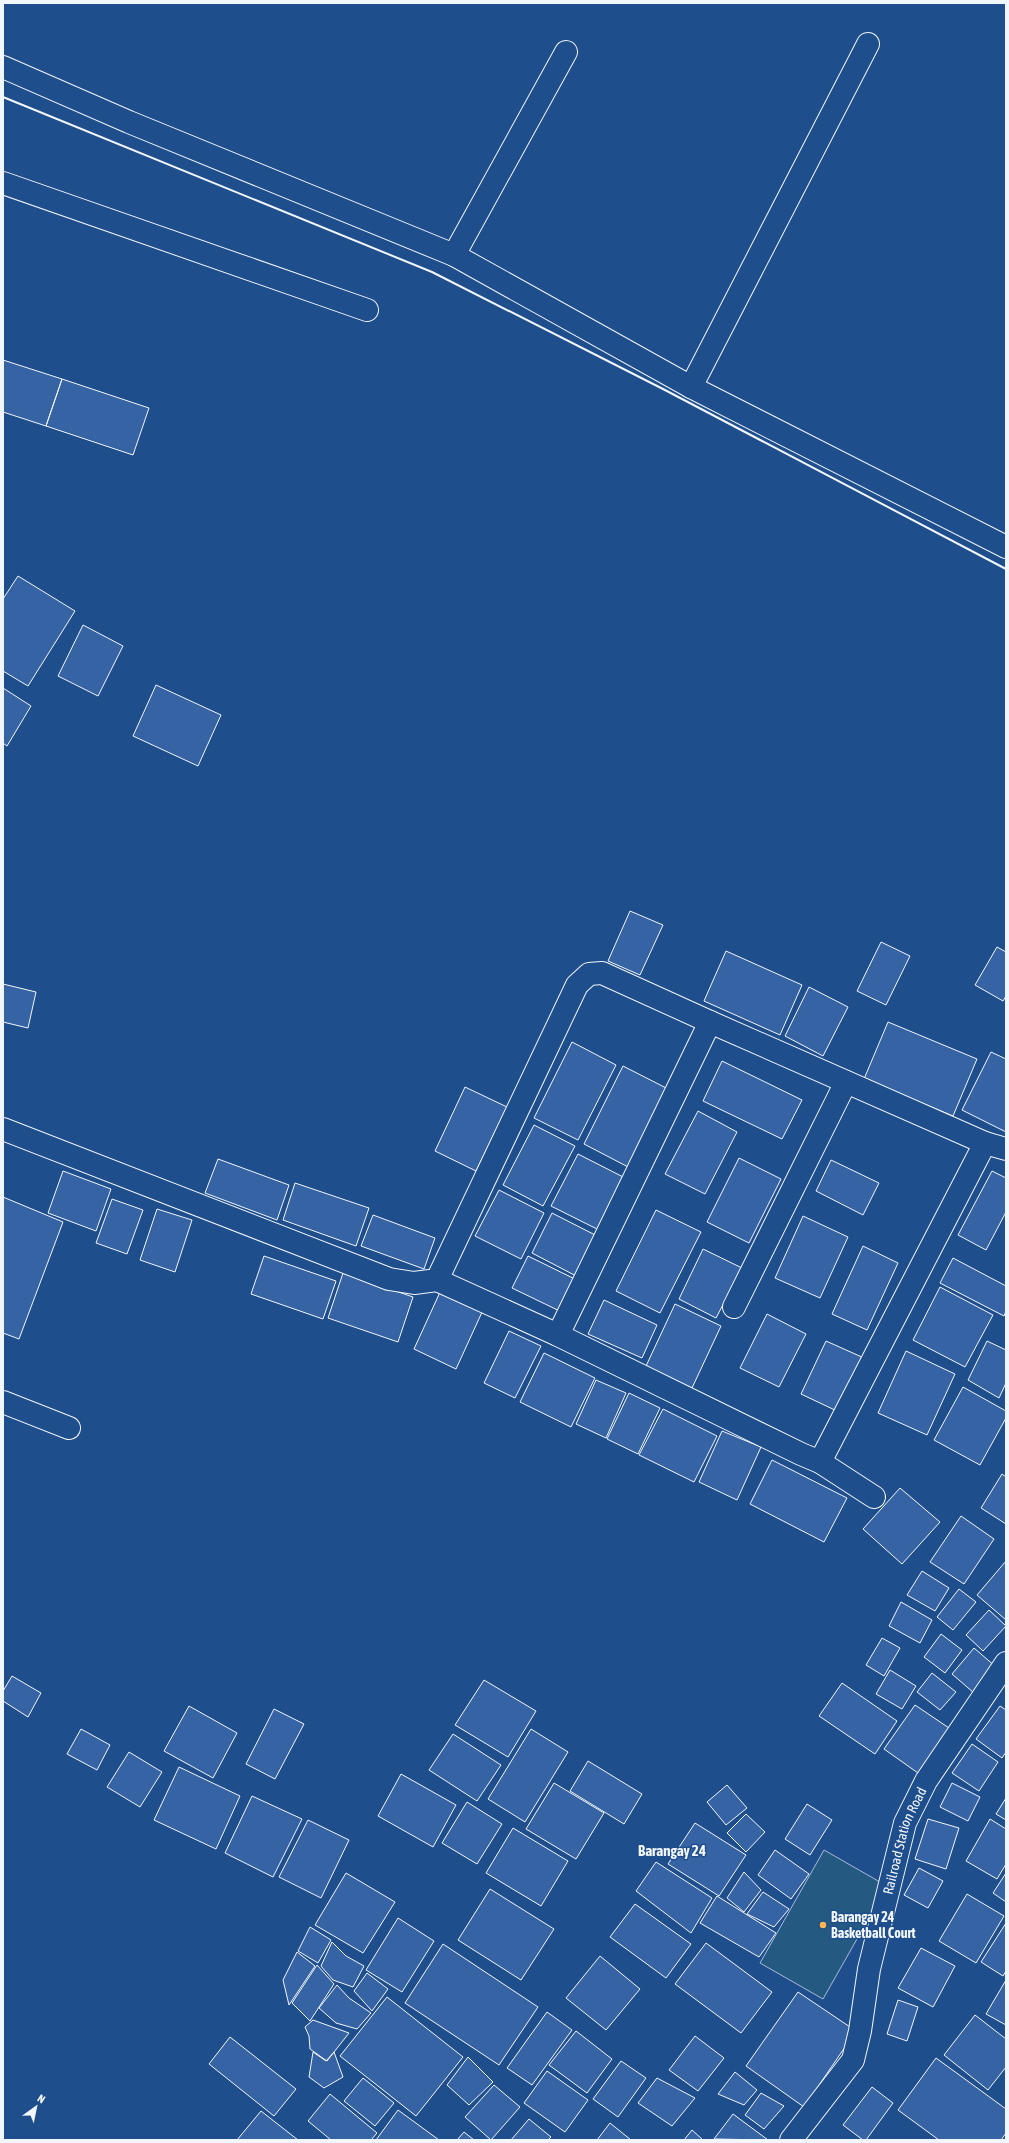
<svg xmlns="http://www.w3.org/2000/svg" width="1009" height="2143" viewBox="0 0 1009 2143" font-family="'Asap Condensed',sans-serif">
<rect width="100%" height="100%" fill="#1f4e8c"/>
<path fill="#245a82" stroke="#a8bbd7" d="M824 1850 887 1886 823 1999 760 1963Z"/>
<path fill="#3563a3" stroke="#f2f6ff" d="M3 360 62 379 46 426 3 412Z
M62 379 149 408 133 455 46 426Z
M18 576 75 611 28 686 3 671V599Z
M83 625 123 646 98 696 58 676Z
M156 685 221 715 198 766 133 736Z
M3 688 31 706 7 746 3 743Z
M630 911 663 925 640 975 608 961Z
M881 942 910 956 886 1005 857 991Z
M997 947 1006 952V996L1003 1001 975 985Z
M726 951 802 985 780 1035 704 1001Z
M3 984 36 992 28 1028 3 1022Z
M809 987 848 1007 823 1056 785 1036Z
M888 1022 977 1059 953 1116 864 1079Z
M572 1042 616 1065 578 1140 534 1118Z
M991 1052 1006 1059V1132L962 1110Z
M722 1061 802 1100 782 1139 703 1101Z
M623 1066 672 1091 632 1169 584 1144Z
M465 1087 507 1107 476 1171 435 1151Z
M698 1111 737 1132 705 1194 665 1174Z
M534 1125 575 1146 543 1206 503 1185Z
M578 1154 627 1179 601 1231 551 1206Z
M739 1158 781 1179 749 1243 707 1222Z
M218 1159 289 1185 277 1220 205 1193Z
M831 1160 879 1183 863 1215 816 1191Z
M63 1171 111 1189 96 1231 48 1213Z
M992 1171 1006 1178V1212L986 1250 958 1235Z
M295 1183 369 1208 356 1246 283 1220Z
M499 1190 544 1213 521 1259 475 1236Z
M3 1197 63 1222 19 1339 3 1333Z
M112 1199 143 1210 127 1254 96 1243Z
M157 1209 192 1220 175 1272 140 1260Z
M656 1210 701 1232 660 1313 616 1291Z
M552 1213 601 1238 580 1278 532 1253Z
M373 1215 435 1238 424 1269 361 1246Z
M803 1216 848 1237 820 1298 775 1278Z
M863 1246 898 1263 867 1330 832 1314Z
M703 1249 742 1268 716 1318 679 1299Z
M264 1256 336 1281 323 1319 251 1294Z
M528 1256 587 1285 572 1317 512 1288Z
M953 1258 1006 1286V1311L1004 1316 940 1283Z
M343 1273 413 1297 398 1342 328 1318Z
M940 1287 993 1315 965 1367 913 1340Z
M441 1290 483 1310 456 1369 414 1349Z
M604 1300 657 1325 642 1358 588 1334Z
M675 1304 721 1326 692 1388 646 1366Z
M767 1314 806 1334 779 1387 740 1368Z
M509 1331 541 1346 515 1398 484 1383Z
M826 1341 864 1358 839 1412 801 1394Z
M987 1341 1006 1350V1383L999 1398 968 1380Z
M906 1351 955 1374 927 1435 878 1413Z
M544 1353 595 1378 571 1427 520 1402Z
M596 1380 626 1393 606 1438 576 1424Z
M963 1387 1006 1411V1418L980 1465 934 1440Z
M629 1393 660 1408 638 1454 607 1439Z
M663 1409 717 1436 694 1482 639 1455Z
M722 1431 761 1447 737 1500 699 1482Z
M772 1460 847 1498 824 1542 750 1504Z
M1002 1474 1006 1477V1524L981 1508Z
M900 1488 940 1522 902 1564 863 1529Z
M961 1516 994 1539 964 1584 930 1562Z
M1006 1561V1620L977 1595Z
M922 1571 949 1588 935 1611 907 1595Z
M959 1589 976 1602 953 1630 937 1617Z
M901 1602 932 1620 920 1643 889 1626Z
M989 1610 1006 1626 983 1651 966 1635Z
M941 1634 962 1650 945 1673 924 1657Z
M882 1638 900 1648 884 1676 866 1665Z
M974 1648 996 1667 974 1693 952 1674Z
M890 1670 916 1686 902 1709 876 1694Z
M932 1673 956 1692 940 1710 917 1692Z
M12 1676 41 1693 28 1717 3 1701V1691Z
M484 1680 536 1711 508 1757 455 1725Z
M842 1683 897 1721 875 1754 819 1716Z
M915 1705 949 1728 918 1773 884 1749Z
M189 1706 237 1733 213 1778 164 1751Z
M1000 1706 1006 1710V1752L1002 1758 976 1739Z
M274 1709 304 1724 275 1779 246 1764Z
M81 1729 110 1745 97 1770 67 1754Z
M531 1729 568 1752 525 1822 488 1799Z
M453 1734 501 1765 477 1801 429 1770Z
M972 1744 998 1762 979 1791 952 1773Z
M129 1752 162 1772 140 1807 107 1787Z
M588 1761 642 1794 624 1824 570 1791Z
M179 1767 240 1796 216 1849 154 1820Z
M401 1774 456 1805 433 1847 378 1816Z
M554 1783 604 1813 576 1859 526 1829Z
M952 1783 980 1797 968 1821 940 1807Z
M727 1785 747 1808 726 1825 707 1802Z
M252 1796 302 1819 273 1877 225 1853Z
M1006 1798V1820L996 1814Z
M467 1802 502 1824 477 1864 442 1843Z
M807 1804 832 1820 810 1855 785 1839Z
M746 1814 765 1832 746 1852 727 1833Z
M928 1819 959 1828 946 1869 915 1859Z
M990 1819 1006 1829V1864L997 1879 966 1861Z
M308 1820 349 1840 321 1898 279 1877Z
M695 1823 746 1855 719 1896 668 1864Z
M513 1828 568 1861 541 1906 486 1873Z
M775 1850 809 1874 791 1899 758 1875Z
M656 1862 712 1898 691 1933 636 1891Z
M919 1868 943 1881 928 1908 904 1895Z
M744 1872 761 1890 744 1912 727 1898Z
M346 1873 395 1902 363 1953 315 1925Z
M1006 1873V1902L993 1893Z
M490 1889 554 1929 521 1980 458 1940Z
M763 1892 789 1909 774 1927 747 1914Z
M967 1894 1004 1916 976 1963 939 1941Z
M717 1896 776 1933 759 1957 700 1923Z
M635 1904 691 1944 666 1978 610 1937Z
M398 1918 434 1941 402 1992 366 1970Z
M1006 1923V1971L1003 1976 981 1962Z
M310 1927 331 1940 318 1963 298 1951Z
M332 1942 346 1956 364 1966 353 1987 333 1980 321 1966Z
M706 1943 772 1992 741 2033 675 1984Z
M443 1944 538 2007 499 2065 405 2003Z
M921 1948 955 1966 933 2007 898 1988Z
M297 1952 315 1966 289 2005 283 1980Z
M600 1956 640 1989 606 2030 566 1998Z
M317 1965 334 1984 310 2021 292 2003Z
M367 1973 388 1989 372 2011 354 1991Z
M1006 1980V2025L986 2014Z
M337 1985 349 1998 371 2013 357 2029 336 2023 319 2008Z
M798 1992 856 2031 804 2107 746 2066Z
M387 1997 463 2057 416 2116 340 2056Z
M898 2000 918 2007 907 2041 887 2034Z
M547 2012 572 2030 532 2085 507 2068Z
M975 2015 1006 2039V2067L988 2090 944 2055Z
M313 2020 349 2033 327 2061 310 2049 309 2036 305 2027Z
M576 2031 612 2059 587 2093 549 2065Z
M695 2036 724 2058 698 2091 669 2070Z
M230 2037 296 2089 274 2116 209 2064Z
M313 2052 326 2061 334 2052 343 2077 324 2088 309 2077Z
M468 2057 493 2082 469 2105 447 2085Z
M936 2058 1006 2109V2133L1001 2140H939L898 2110Z
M621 2061 646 2078 618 2117 593 2099Z
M547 2071 588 2100 565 2132 524 2103Z
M735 2072 757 2090 744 2105 718 2094Z
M363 2078 394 2103 375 2126 344 2101Z
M657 2078 695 2098 672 2126 638 2103Z
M494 2085 520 2107 491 2140 465 2117Z
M872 2087 893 2103 866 2140H863L843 2125Z
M761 2093 784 2106 764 2129 745 2115Z
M330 2094 377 2133 371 2140H331L308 2121Z
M398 2110 439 2140H376Z
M261 2111 298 2140H237Z
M733 2114 768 2140 714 2139Z
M529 2119 551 2137 548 2140H511Z
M610 2123 631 2140H597Z
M692 2130 703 2140H684Z
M464 2132 474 2140H457Z"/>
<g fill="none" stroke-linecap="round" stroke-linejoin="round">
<defs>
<g id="minor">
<path d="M3 67 129 122 454 255 691 387 1006 547"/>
<path d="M3 183 367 310"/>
<path d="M454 255 566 52"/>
<path d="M691 387 868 44"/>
<path d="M3 1129 389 1279 414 1283 437 1280 577 985 589 974 602 973 710 1022 985 1143 1006 1149"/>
<path d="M437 1280 558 1335 801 1454 820 1462 985 1143"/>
<path d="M734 1307 846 1082"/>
<path d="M558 1335 710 1022"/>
<path d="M3 1402 69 1428"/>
<path d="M820 1462 874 1497"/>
<path id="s1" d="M791 2140 853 2060 860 2031 869 1969 905 1823 926 1781 1006 1663"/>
</g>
</defs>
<use href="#minor" stroke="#f2f6ff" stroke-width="24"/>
<use href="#minor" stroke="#1f4e8c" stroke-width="22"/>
<path stroke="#f2f6ff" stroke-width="2" d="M3 97 432 272 663 389 1006 569"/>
</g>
<circle fill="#ffb74d" stroke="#1f4e8c" stroke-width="1.5" cx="823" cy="1925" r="4"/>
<g text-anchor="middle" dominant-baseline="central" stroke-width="3" stroke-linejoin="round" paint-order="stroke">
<g font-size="14" fill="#f2f6ff" stroke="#1f4e8c">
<text stroke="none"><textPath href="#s1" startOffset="327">Railroad Station Road</textPath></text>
</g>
<g font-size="14" font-weight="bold" fill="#f2f6ff" stroke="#1f4e8c" text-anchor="start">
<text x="831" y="1917">Barangay 24<tspan x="831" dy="16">Basketball Court</tspan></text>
</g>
<g font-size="15" font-weight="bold" fill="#f2f6ff" stroke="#1f4e8c">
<text x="672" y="1850">Barangay 24</text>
</g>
</g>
<rect width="1009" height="2143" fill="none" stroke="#f2f6ff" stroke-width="8"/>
<g transform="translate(36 2107) rotate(33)" stroke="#1f4e8c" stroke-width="3" paint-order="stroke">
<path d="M0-3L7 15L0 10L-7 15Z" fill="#f2f6ff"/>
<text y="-6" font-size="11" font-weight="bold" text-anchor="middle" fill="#f2f6ff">N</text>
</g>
</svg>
